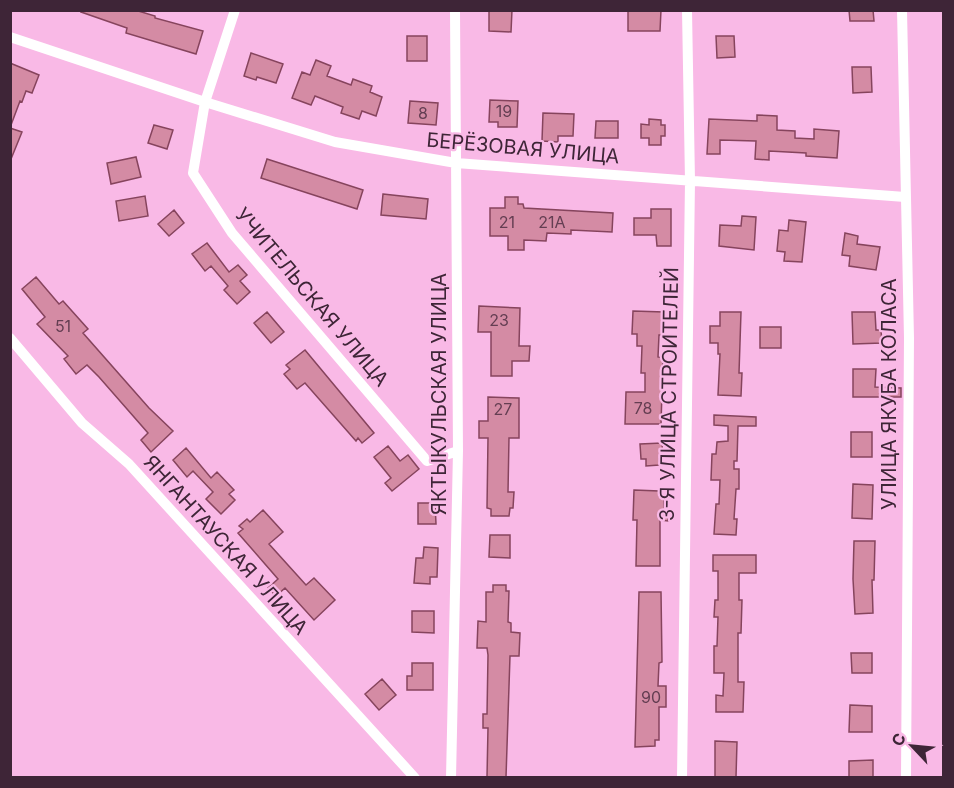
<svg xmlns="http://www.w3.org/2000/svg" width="954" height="788" viewBox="0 0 954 788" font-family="Inter,sans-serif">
<rect width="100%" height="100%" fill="#f9b9e6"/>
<path fill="#d48ba4" stroke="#86445d" stroke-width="1.5" d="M82 10H135L155 16V18L203 31 196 54 126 33 127 28 81 12Z
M489 10H512L511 32 489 31Z
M628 10H661L660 31H628Z
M849 10H873L874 21H850Z
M407 36H427V61H407Z
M716 36H734L735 57 717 58Z
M251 53 283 64 276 83 257 77 256 80 244 76Z
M316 60 331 66 327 76 351 85 353 79 372 86 370 92 382 97 376 116 362 111 359 119 341 113 343 107 315 96 311 105 292 98 302 72 310 75Z
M10 63 39 75 32 93 26 91 22 102 20 101 11 125Z
M852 67H871L872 92 853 93Z
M490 100 518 101 517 127H498V122H489Z
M410 101 438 103 436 125 408 123Z
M543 113 574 114 573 136H558V142L542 141Z
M757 115 777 116V130L795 131V138L814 139V129L839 131 837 158 806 156V153L769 151V160L755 159 756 141 720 140V154H707L709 119 757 121Z
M649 119 661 120V125H665V136H661V145H649V138H641V124L649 125Z
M596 121H618V138H595Z
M154 125 173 130 167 149 148 143Z
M10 128 22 132 11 159H10Z
M136 157 141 177 111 184 107 163Z
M267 159 363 190 357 209 261 178Z
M383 194 428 199 426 219 381 215Z
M145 196 148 216 119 221 116 201Z
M505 197H518V204H523L524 208 613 213 612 232 571 230V234L547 233 546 241 524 240V250H508V236H490V208H505Z
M651 209H671V246H657L656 235H634V218H651Z
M174 210 184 223 169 236 158 224Z
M742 216 756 217 754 250 719 246 720 225 741 226Z
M789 220 806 222 802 262 784 261 785 252 777 251 779 230 788 231Z
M845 233 858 236 857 244 880 247 876 270 849 266 850 256 842 255Z
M207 243 229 272 238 265 247 275 240 281 250 292 237 304 224 290 228 286 211 266 205 271 192 254Z
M36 277 59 304 63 301 88 329 83 333 149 408 173 431 151 452 141 440 148 433 99 377 87 365 76 374 64 359 68 356 37 324 45 317 22 289Z
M479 306 520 308 519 346H530L529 361H512V376H491V332H478Z
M633 311 664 312 663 335H659L658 357 663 358 661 424H625L626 392H645V373H641L642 346H637V334H632Z
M267 312 284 332 271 343 254 323Z
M720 312H741L739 373H742L741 396 718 395 720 354H718V343H710V326H720Z
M852 312H875L876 330H881L882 343 853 344Z
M760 327H781V348H760Z
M305 350 374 433 362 443 358 438 356 441 305 383 297 389 284 374 290 369 286 365Z
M853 369H876L875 387 901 388V397H853Z
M488 397 519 398V438H509L508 492H514L513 508H510L509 516H491V509L487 508 488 438H479V421H488Z
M714 415 756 417V426H738L737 461H734V469H739V489H736L734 519H737L736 535 714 534 716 504H719L720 480H711L712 454H716L717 442 728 441V426L714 425Z
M851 432H872V457H851Z
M662 443 663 459H659V465L646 466V459H641L640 444Z
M388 446 400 461 408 455 419 469 392 491 385 483 391 478 374 457Z
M186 448 211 478 217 472 234 490 229 494 235 500 221 514 206 499 213 492 193 471 187 477 173 460Z
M853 484 873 485 872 519 852 518Z
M634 490 659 491V496H664V507H668V521L660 520V566H636L637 520H633Z
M418 503H435L436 524H418Z
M263 510 283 532 269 544 306 585 314 578 335 600 314 620 285 588 276 596 268 588 278 579 238 533 243 529 239 526 247 519 250 522Z
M490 535H510V558L489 557Z
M854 541H875L874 580H872L873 613 855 614 853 579Z
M424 547 438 548 437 577H430V584L414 583 416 558H423Z
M713 555H756V573H739V600H742L741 633H738V682H744L743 712H716V695L723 696 724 673H714V646H717L718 617H714L715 600H718V571H713Z
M493 585H506V591H509L508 622 511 623V632L520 633 519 656H510L506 777H487L488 728H483V714H487L488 655 487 648H477L478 621 486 622V592H493Z
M639 592H661L662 662 659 663 658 686H666V707H659V740H655V746L635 747Z
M412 611H434V633L412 632Z
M851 653H872V673H852Z
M412 663H433V690H407V676H412Z
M382 679 396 695 379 710 365 694Z
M850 705 872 706V732H849Z
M715 741 737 742 736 777H715Z
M873 760V777H849V761Z"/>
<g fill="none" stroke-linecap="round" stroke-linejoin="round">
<path stroke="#fff" stroke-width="10" d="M235 10 205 102 193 173 232 233 427 461 458 451
M902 10 909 338 906 778
M10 37 205 102 335 142 456 163 905 197
M10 338 82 423 129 464 415 778
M451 778 458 451 455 10
M682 778 690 181 687 10"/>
</g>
<g text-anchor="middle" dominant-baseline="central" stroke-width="4.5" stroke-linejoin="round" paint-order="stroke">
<g font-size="16" fill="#643e52">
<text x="504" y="111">19</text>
<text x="423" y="113">8</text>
<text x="507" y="222">21</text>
<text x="552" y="222">21А</text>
<text x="499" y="320">23</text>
<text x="63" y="326">51</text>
<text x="643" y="408">78</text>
<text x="503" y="409">27</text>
<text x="651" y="697">90</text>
</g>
<g font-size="20" fill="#3e2537" stroke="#f9b9e6">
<text transform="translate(523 148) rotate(5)">БЕРЁЗОВАЯ УЛИЦА</text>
<text transform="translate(312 297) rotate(50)">УЧИТЕЛЬСКАЯ УЛИЦА</text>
<text transform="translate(439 394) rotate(-90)">ЯКТЫКУЛЬСКАЯ УЛИЦА</text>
<text transform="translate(669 394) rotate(-89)">3-Я УЛИЦА СТРОИТЕЛЕЙ</text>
<text transform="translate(889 394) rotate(-90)">УЛИЦА ЯКУБА КОЛАСА</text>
<text transform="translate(226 545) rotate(48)">ЯНГАНТАУСКАЯ УЛИЦА</text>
</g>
</g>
<rect width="954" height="788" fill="none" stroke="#3e2537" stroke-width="24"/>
<g transform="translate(912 746) rotate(296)" stroke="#f9b9e6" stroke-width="4.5" paint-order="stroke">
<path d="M0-4.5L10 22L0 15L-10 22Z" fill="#3e2537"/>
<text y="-9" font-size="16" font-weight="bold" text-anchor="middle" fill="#3e2537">С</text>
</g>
</svg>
